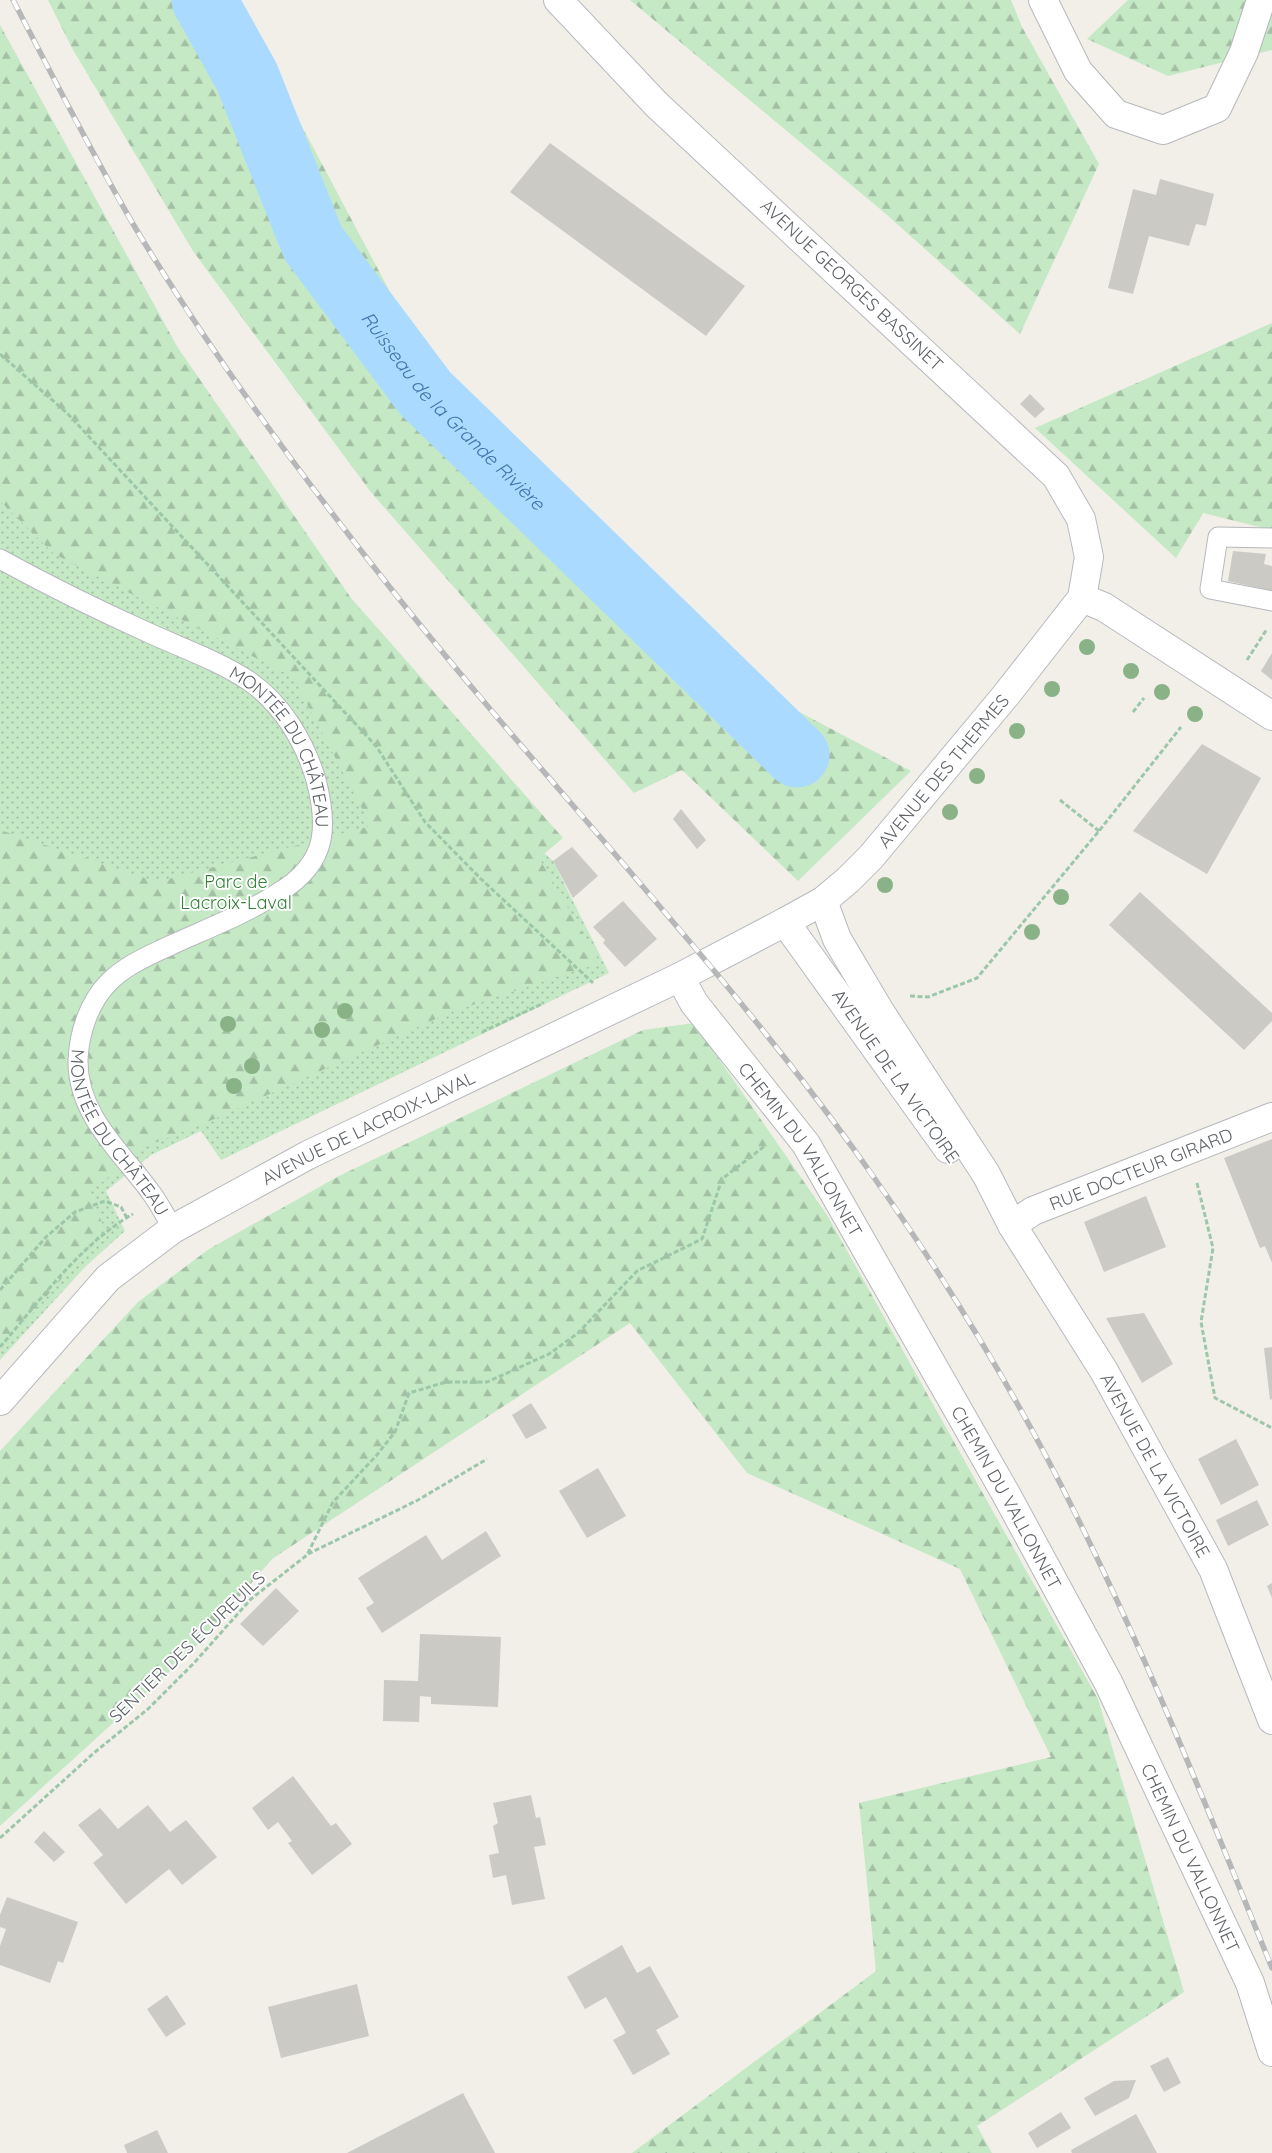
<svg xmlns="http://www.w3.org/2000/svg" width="1272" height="2153" viewBox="0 0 1272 2153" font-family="Quicksand,sans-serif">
<defs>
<pattern id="grass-dots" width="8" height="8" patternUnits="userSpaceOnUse" patternTransform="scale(1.25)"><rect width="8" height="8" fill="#c5e8c5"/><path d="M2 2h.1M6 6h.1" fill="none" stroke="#a3c0a4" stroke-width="1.8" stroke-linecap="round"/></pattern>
<pattern id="forest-firs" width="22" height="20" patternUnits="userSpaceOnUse" patternTransform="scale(1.25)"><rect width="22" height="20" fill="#c5e8c5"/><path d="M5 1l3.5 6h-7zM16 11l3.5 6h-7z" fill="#a3c0a4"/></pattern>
</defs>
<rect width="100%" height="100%" fill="#f1efe8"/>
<path fill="url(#grass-dots)" d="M0 53 322 649 553 861 609 973 221 1160 201 1131 151 1155 106 1191 125 1231 86 1266 0 1360Z"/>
<path fill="url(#forest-firs)" d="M48 0H195L273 72 447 399 733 677 911 771 798 881 682 770 634 793 370 491 193 251 72 48Z
M630 0H1011L1022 27 1099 164 1020 334 886 214Z
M1128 0H1272V50L1168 76 1087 39Z
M0 25 178 348 351 598 563 838 539 858 600 963 451 1012 212 1120 147 1146 90 1192 104 1228 0 1352V830L157 882 371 826 293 677 54 554 0 501Z
M1272 323V530L1203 513 1176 558 1035 428Z
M694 1023 827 1215 1098 1699 1184 1992 977 2126 992 2153H632L876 1971 859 1803 1051 1757 960 1569 747 1473 630 1323 272 1559 192 1651 0 1826V1451L138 1302 209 1249 339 1176 643 1030Z"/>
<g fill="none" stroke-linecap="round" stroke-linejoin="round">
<path stroke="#aadaff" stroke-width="65" id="s1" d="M204 0 247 77 313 243 425 393 797 755"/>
</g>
<path fill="#cccac5" d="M550 143 745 286 706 336 510 192Z
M1160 179 1214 194 1206 226 1196 224 1189 246 1149 236 1133 294 1108 288 1133 189 1156 195Z
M1030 394 1045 409 1035 418 1020 404Z
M1233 551 1266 554 1264 564 1272 566V591L1228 581Z
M1272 653V680L1261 671Z
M1202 744 1261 778 1207 874 1133 831Z
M681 809 706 840 697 849 673 819Z
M572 847 598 876 573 898 553 861Z
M1140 892 1272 1013V1021L1244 1050 1109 925Z
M623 901 657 939 625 967 603 943 605 940 593 927Z
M1272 1139V1263L1265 1246 1260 1248 1224 1158Z
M1146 1196 1166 1247 1104 1272 1084 1222Z
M1144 1313 1173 1364 1142 1383 1106 1318Z
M1272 1347V1399L1270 1400 1264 1348Z
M531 1403 547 1428 526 1439 512 1415Z
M1236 1439 1259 1485 1221 1505 1198 1459Z
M598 1468 626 1516 587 1538 559 1491Z
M1257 1500 1269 1525 1228 1546 1216 1520Z
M486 1531 501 1556 382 1633 366 1608 374 1603 358 1578 426 1535 442 1560Z
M1272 1583V1598L1267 1586Z
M276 1588 299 1611 263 1646 240 1624Z
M420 1634 501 1637 498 1707 431 1704V1697L420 1696 419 1722 383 1721 384 1680 418 1681Z
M293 1776 331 1826 336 1823 352 1844 312 1875 288 1843 292 1841 278 1822 268 1830 252 1808Z
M531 1795 536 1818 540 1817 546 1845 534 1847 545 1899 512 1905 506 1875 493 1878 489 1855 499 1853 493 1826 498 1823 493 1803Z
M148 1805 170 1832 186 1820 217 1857 182 1885 169 1869 126 1904 93 1863 103 1855 78 1825 100 1808 118 1829Z
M44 1831 65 1852 54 1862 34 1842Z
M7 1897 78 1922 63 1963 58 1961 50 1983 0 1965V1946L6 1929 0 1927V1915Z
M622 1945 637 1973 650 1966 679 2017 656 2030 670 2054 633 2075 613 2040 626 2033 606 1997 585 2009 567 1977Z
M357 1984 369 2036 281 2058 268 2007Z
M167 1995 186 2024 166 2037 147 2009Z
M1168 2057 1181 2083 1164 2092 1150 2066Z
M1136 2080 1129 2098 1095 2116 1084 2098 1114 2081Z
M463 2093 495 2153H347Z
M1061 2112 1071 2128 1037 2148 1028 2133Z
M1136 2114 1157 2153H1072L1071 2150Z
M157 2130 168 2153H127L124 2145Z"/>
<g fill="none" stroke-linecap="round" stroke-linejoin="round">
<defs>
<g id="lane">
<path d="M1272 538 1218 537 1210 589 1272 601"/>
<path id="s2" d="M0 559C49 586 98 610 149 633 182 648 219 661 249 681 282 704 305 742 316 780 321 799 325 820 321 840 316 864 298 881 278 893 244 915 206 929 169 946 148 956 126 965 109 982 89 1002 79 1033 78 1060 77 1116 123 1153 152 1194 160 1205 166 1217 173 1229"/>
</g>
<g id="street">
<path d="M1043 0 1078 71 1116 114 1163 130 1217 108 1244 52 1261 0"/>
<path id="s3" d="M680 977 694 1003 806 1144 1006 1494 1108 1682 1250 1983 1272 2052"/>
<path id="s4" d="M1012 1225 1033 1211 1272 1117"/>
</g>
<g id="secondary">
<path d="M1082 598 1104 607 1272 716"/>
<path id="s5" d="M823 901 837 939 879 1010 986 1174 1012 1225 1104 1371 1213 1569 1272 1720"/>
<path d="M785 922 948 1149"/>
<path id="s6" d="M0 1401 108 1278 173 1229 308 1155 680 977 785 922 823 901 848 880 871 857 1006 695 1082 598 1089 557 1081 519 1056 476 657 105 558 0"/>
</g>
</defs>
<use href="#lane" stroke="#b5b8bc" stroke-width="21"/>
<use href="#street" stroke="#b5b8bc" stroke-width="30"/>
<use href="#secondary" stroke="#b6babf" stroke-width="30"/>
<path stroke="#9cc7a9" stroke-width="3" stroke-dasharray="5 2.5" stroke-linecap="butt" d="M0 354 68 414 376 746 425 822 481 879 593 983
M1247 660 1267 629
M1133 712 1144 698
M1060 800 1099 831
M910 996 928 997 977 978 1099 831 1181 727
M482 1032 544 1003
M1197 1183 1213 1248 1201 1322 1215 1398 1272 1428
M0 1290 46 1237 75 1212 105 1201 121 1207 127 1218
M0 1347C40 1301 79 1245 133 1214
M308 1554 418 1500 487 1459
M0 1838 95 1752 148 1709 194 1663 251 1599 307 1555 333 1502 376 1456 395 1432 409 1393 446 1382H487L549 1354 578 1333 637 1271 702 1239 722 1179 766 1145"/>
<use href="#lane" stroke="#fff" stroke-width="19"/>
<use href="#street" stroke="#fff" stroke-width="28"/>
<use href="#secondary" stroke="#fff" stroke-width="28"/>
<defs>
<path id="rail" d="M13 0C53 77 92 154 136 229 209 350 293 465 381 576 539 777 720 960 868 1169 945 1278 1016 1393 1075 1513 1149 1661 1210 1815 1272 1968"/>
</defs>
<use href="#rail" stroke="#b6b7b8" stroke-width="5.5"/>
<use href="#rail" stroke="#fff" stroke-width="4" stroke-dasharray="11" stroke-linecap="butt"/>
</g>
<g fill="#89b387">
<circle cx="1087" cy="647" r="8"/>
<circle cx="1131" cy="671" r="8"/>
<circle cx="1052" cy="689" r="8"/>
<circle cx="1162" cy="692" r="8"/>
<circle cx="1195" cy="714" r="8"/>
<circle cx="1017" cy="731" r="8"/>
<circle cx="977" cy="776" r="8"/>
<circle cx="950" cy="812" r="8"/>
<circle cx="885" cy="885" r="8"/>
<circle cx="1061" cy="897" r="8"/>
<circle cx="1032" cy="932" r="8"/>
<circle cx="345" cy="1011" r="8"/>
<circle cx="228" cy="1024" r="8"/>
<circle cx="322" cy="1030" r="8"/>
<circle cx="252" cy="1066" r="8"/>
<circle cx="234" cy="1086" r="8"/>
</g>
<g text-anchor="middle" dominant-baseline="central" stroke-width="4" stroke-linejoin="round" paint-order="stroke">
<g font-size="18" fill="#5f6368" stroke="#fff">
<text transform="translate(852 285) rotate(43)">AVENUE GEORGES BASSINET</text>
<text stroke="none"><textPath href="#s2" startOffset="352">MONTÉE DU CHÂTEAU</textPath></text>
<text stroke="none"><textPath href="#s6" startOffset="1151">AVENUE DES THERMES</textPath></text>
<text transform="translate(896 1076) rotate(55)">AVENUE DE LA VICTOIRE</text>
<text stroke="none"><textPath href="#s6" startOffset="465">AVENUE DE LACROIX-LAVAL</textPath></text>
<text stroke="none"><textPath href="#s2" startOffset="892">MONTÉE DU CHÂTEAU</textPath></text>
<text stroke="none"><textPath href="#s3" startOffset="211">CHEMIN DU VALLONNET</textPath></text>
<text stroke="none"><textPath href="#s4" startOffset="141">RUE DOCTEUR GIRARD</textPath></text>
<text stroke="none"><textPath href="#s5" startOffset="656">AVENUE DE LA VICTOIRE</textPath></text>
<text stroke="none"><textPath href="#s3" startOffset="616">CHEMIN DU VALLONNET</textPath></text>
<text transform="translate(187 1647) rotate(-44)">SENTIER DES ÉCUREUILS</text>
<text stroke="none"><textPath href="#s3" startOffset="1021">CHEMIN DU VALLONNET</textPath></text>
</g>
<g font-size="18" fill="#348238" stroke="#fff">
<text x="236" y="881">Parc de<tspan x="236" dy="21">Lacroix-Laval</tspan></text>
</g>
<g font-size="19" font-style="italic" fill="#4174aa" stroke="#fff">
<text stroke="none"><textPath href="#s1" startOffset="486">Ruisseau de la Grande Rivière</textPath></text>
</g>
</g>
</svg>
